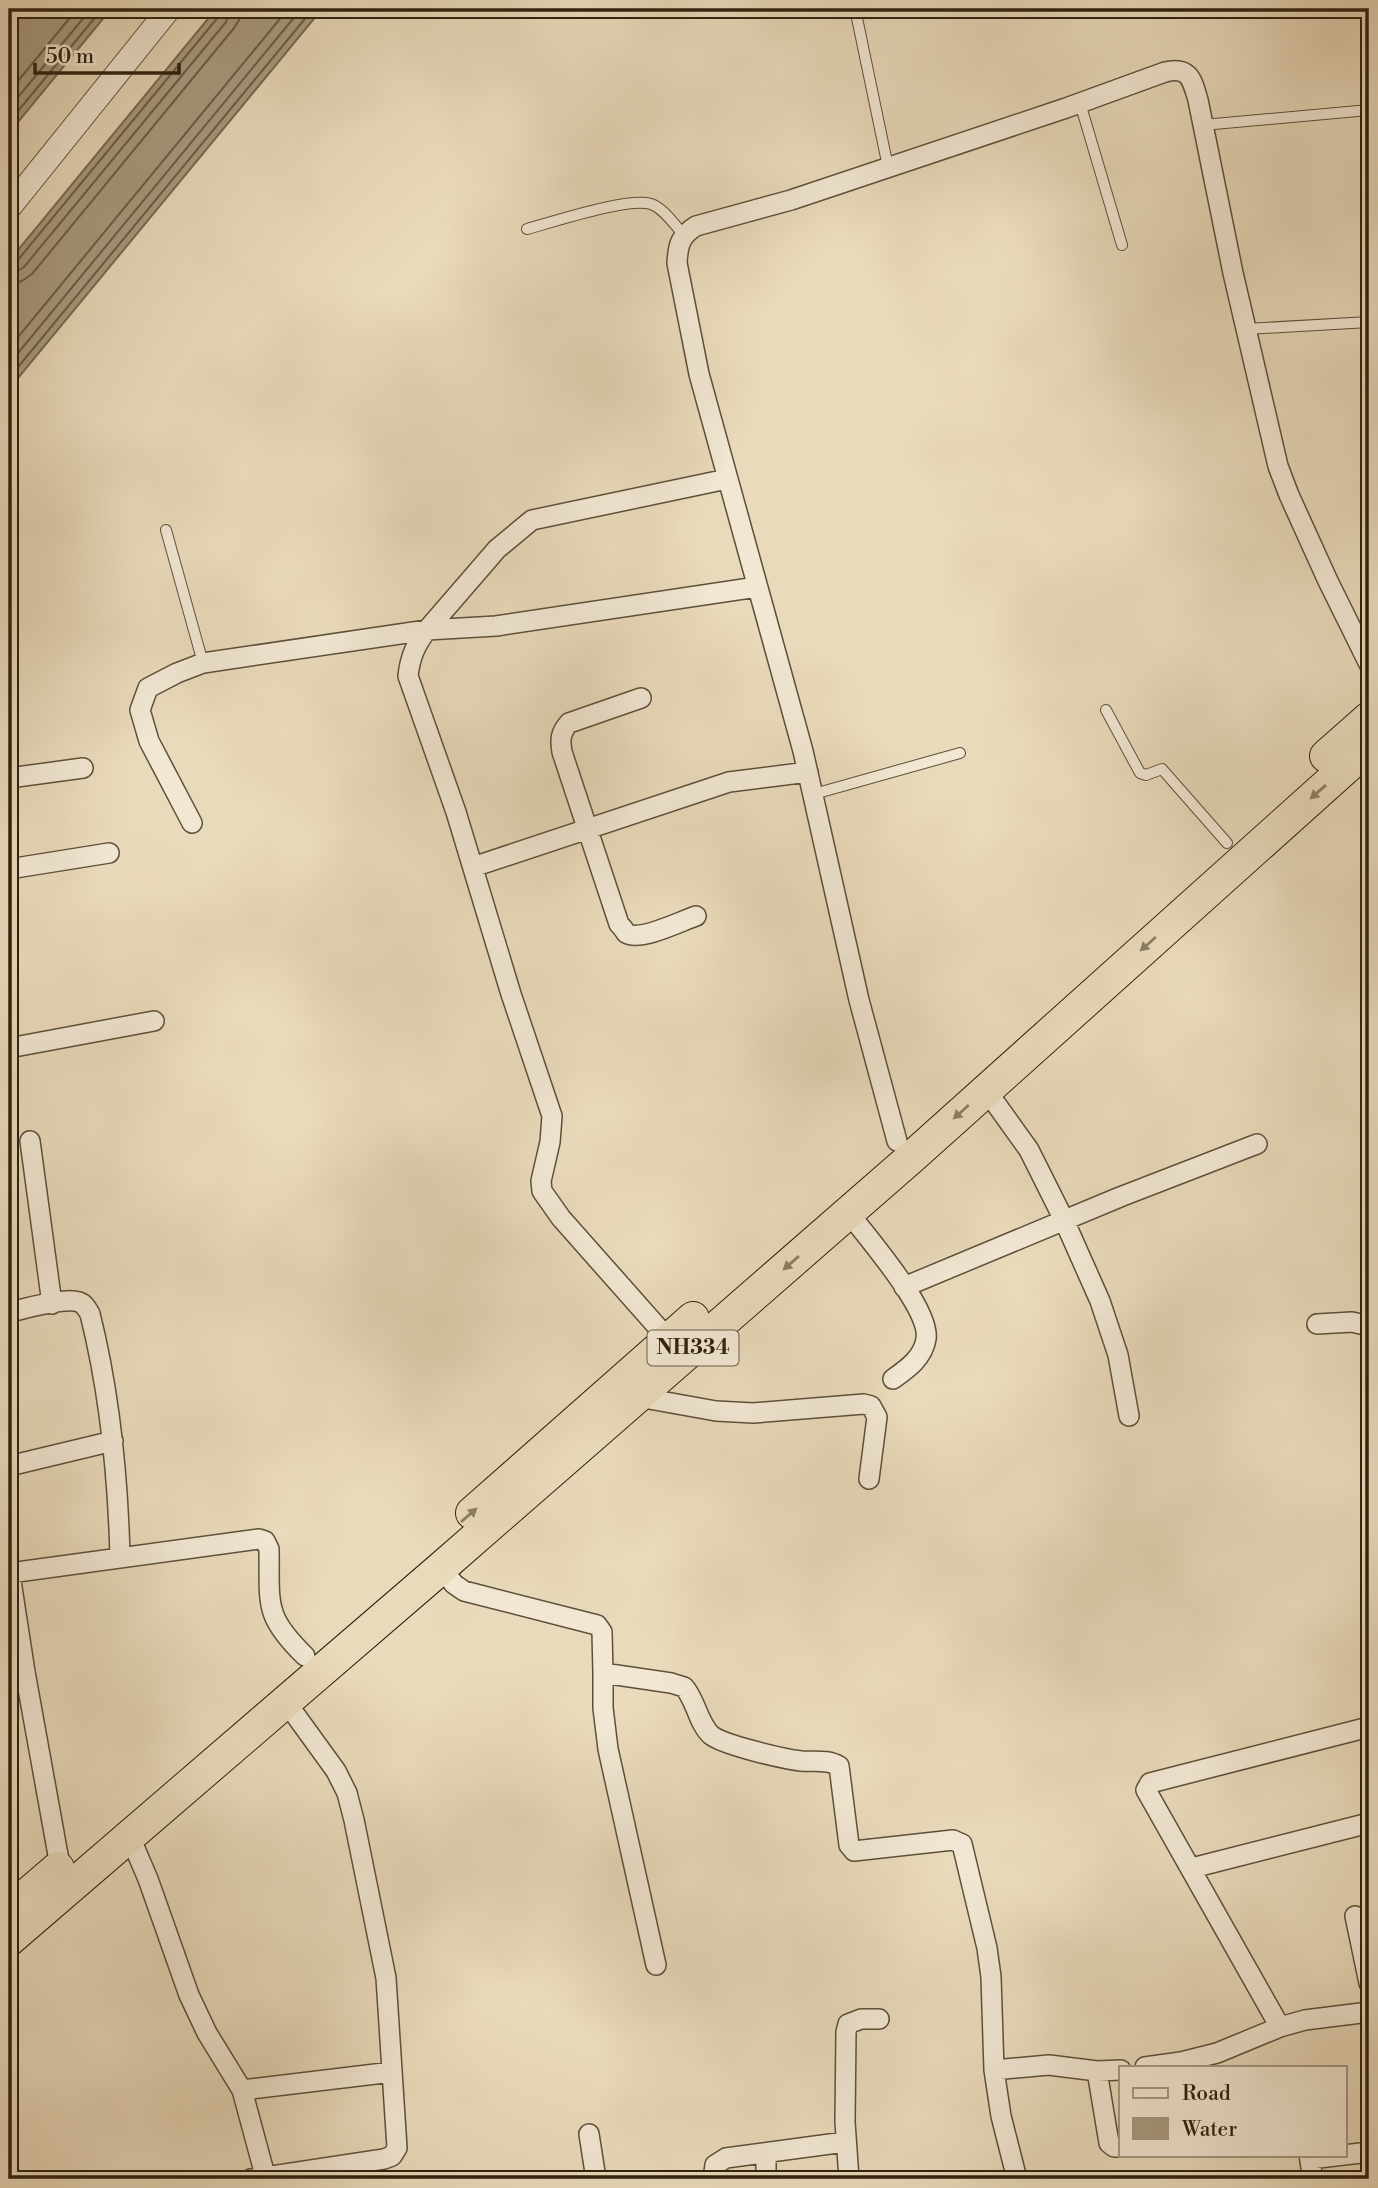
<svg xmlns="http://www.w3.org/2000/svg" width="1378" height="2188" viewBox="0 0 1378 2188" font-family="'Libre Bodoni',serif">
<rect width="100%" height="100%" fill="#e9dabb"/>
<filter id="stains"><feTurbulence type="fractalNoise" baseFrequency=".00286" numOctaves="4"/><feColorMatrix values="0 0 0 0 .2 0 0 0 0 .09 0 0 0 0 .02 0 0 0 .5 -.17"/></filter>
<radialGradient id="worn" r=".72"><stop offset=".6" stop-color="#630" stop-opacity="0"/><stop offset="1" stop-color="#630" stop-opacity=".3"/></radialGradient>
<path fill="#a99b81" stroke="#786b53" stroke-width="2" d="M9 9H111L9 133Z
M216 9H322L9 389V261Z"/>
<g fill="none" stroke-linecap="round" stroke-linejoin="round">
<path stroke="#6c5e48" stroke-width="2" d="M9 92 77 9
M9 108 91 9
M9 122 102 9
M9 264 17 261 219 16 221 9
M9 273 16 272 24 267 226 22 230 9
M9 284 22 281 32 274 234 28 239 20 240 9
M9 348 288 9
M9 364 301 9
M9 378 313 9"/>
<defs>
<path id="service" d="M768 9 786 11 803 9
M852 9 857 18 888 167
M1080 103 1122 245
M1203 125 1369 110
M527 229C553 222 628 197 651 204 663 208 674 224 683 234
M1246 329 1369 322
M166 530 203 663
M1106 710 1140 773 1146 775 1162 769 1227 843
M814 794 960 753"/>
<path id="minor" d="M641 698 569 723C560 733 560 740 562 752L619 924C620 925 625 931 626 933 640 942 681 921 696 916
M9 778 83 768
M192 823 149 741 140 710 148 688 177 673 203 663 427 630 496 626 757 587
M473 867 729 782 808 772
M9 869 109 853
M9 1048 154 1021
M986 1090 1029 1150 1064 1220 1100 1301 1118 1355 1129 1416
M30 1141 52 1304
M897 1141 859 1000 803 751 699 374 677 263C678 245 680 236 696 226L791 200 1066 108 1165 72C1190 66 1192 80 1198 100L1233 273 1278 466 1289 495 1328 581 1369 664
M848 1212C867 1237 931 1310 926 1339 923 1358 907 1369 893 1379
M904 1287 1120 1197 1257 1144
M9 1312C25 1309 64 1297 79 1302 85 1304 87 1309 90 1314 110 1394 118 1476 120 1558
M1317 1324 1352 1322 1369 1326
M669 1340 561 1218 542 1191 541 1181 550 1142 552 1116 511 994 456 812 408 676C410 658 415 645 427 630L497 549 532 520 727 479
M638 1397 716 1411 753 1413 864 1404 871 1406 877 1417 869 1479
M9 1466 113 1441
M9 1568 25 1672 60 1866
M441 1568 454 1584 464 1591 597 1625 602 1632 603 1673 671 1683 684 1687C696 1700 698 1723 711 1735 723 1745 784 1759 801 1761 813 1762 828 1759 839 1766L849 1845 854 1851 953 1840 962 1844 987 1948 991 1977 994 2070 1001 2116 1017 2179
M10 1573 259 1539 265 1541 269 1549C270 1604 263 1615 305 1656
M603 1673V1708L608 1749 656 1965
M130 1837 148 1879 189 1995 207 2033 242 2090 266 2179
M1192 1868 1369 1823
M1355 1916 1369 1983
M1280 2027 1146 1790 1150 1783 1369 1727
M1145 2067 1181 2062 1217 2053 1280 2027 1305 2020 1369 2012
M994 2070 1049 2065 1097 2071 1121 2070
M1097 2071 1109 2143 1114 2147H1121
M242 2090 392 2072
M589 2134 596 2179
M766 2153V2179
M1309 2155 1313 2179
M1310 2159 1369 2152
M251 2179 384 2159 392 2156 397 2148 386 1978 354 1820 347 1793 336 1771 286 1702
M713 2179 715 2165 726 2158 845 2142
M849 2179 845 2122 846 2032 848 2024 861 2019H879"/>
<path id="tertiary" d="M9 208 169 9"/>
<path id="trunk" d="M1326 756 1369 718
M472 1513 693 1318
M9 1910 58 1868
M9 1940 441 1568 912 1157 1369 747"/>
</defs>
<use href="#service" stroke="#5d503a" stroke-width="12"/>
<use href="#minor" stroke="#5d503a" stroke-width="22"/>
<use href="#tertiary" stroke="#5d503a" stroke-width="25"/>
<use href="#trunk" stroke="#2e220f" stroke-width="34"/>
<use href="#service" stroke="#f1e7d3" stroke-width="10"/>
<use href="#minor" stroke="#f1e7d3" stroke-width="19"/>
<use href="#tertiary" stroke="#f1e7d3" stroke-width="23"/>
<use href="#trunk" stroke="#e9dabb" stroke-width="32"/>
</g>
<defs><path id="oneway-solid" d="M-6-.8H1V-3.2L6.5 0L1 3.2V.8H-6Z" transform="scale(1.75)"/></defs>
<g fill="#8c7e65">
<use href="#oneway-solid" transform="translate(1318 792) rotate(139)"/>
<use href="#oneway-solid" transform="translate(1148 944) rotate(138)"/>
<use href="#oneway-solid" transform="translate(961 1112) rotate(138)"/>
<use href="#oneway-solid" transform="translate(791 1263) rotate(139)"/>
<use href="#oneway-solid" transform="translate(469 1515) rotate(-41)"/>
</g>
<g text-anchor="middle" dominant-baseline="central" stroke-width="5" stroke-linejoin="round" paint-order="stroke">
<rect fill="#f1e7d3" stroke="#685d4a" stroke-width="2" x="647.5" y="1330.5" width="91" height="35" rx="5"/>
<g font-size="21" font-weight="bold" fill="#2e220f">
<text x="693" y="1348">NH334</text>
</g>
</g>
<rect width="1378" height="2188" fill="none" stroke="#e9dabb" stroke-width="35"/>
<rect x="10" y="10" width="1357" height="2167" fill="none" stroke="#2e220f" stroke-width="3.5"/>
<rect x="18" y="18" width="1343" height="2153" fill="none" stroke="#2e220f" stroke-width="2"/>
<rect x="1119" y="2066" width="228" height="91" fill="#f1e7d3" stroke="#a39885" stroke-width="2"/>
<rect x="1133" y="2088" width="35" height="10" fill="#f1e7d3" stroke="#a39885" stroke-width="2"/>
<text x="1182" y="2100" font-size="21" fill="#2e220f">Road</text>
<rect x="1133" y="2118" width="35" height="21" fill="#a99b81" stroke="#a39885" stroke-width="2"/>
<text x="1182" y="2136" font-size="21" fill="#2e220f">Water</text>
<path d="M35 63v10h144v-10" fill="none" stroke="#2e220f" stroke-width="3.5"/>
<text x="46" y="63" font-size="21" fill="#2e220f" stroke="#f1e7d3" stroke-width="5" paint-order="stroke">50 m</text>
<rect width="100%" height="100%" filter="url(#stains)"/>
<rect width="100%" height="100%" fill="url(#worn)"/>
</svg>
